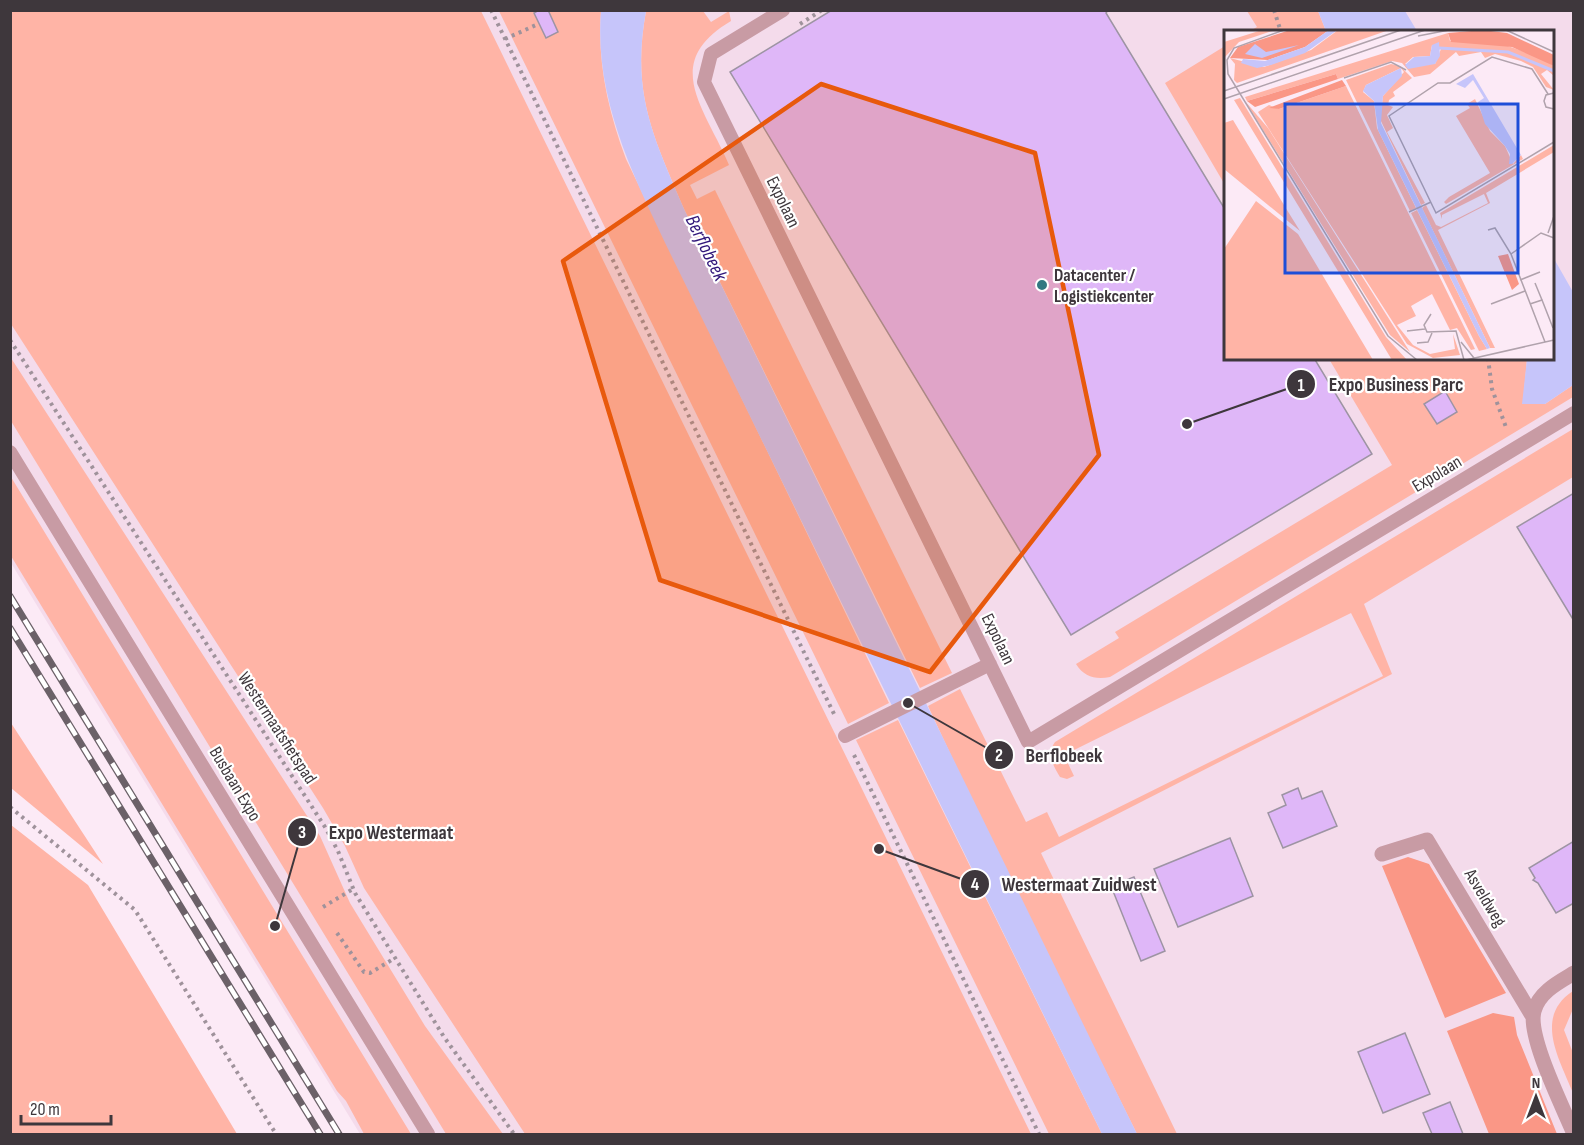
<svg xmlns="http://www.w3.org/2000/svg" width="1584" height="1145" viewBox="0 0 1584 1145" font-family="'Sofia Sans Condensed',sans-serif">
<rect width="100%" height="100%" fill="#fceaf6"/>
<path fill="#f4dbeb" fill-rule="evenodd" d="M11 11H1573V1134H360L11 563ZM1226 32H1552V358H1226Z"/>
<path fill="#ffb4a6" d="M18 10 481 11 1031 1134H525L364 888 345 846 323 808 11 324 10 13Z
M499 11H601C597 62 608 111 626 159L889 703 848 724Z
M646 11H703L711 22 729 11 731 21C660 63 705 108 729 165L690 185 697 199 715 190 952 673 920 688 684 209C653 136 631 93 646 11Z
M1247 11H1318L1326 31H1250L1257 27Z
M1225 46V185L1165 83Z
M11 358 320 836 350 903 425 1026 503 1134H446L11 421Z
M1329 359H1527L1523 404H1545L1573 385V397L1110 677C1096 680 1084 677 1076 664L1119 638 1115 632 1392 465Z
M1573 429V477L1364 604 1392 674 1041 853 1177 1134H1137L989 837 928 706 960 689 1026 822 1047 812 1059 837 1383 676 1351 613 1064 755 1074 776 1067 779 1060 777C1053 765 1046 754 1055 742Z
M11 477 411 1134H364L346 1101 337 1091 11 556Z
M898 720 1102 1134H1049L856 740Z
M10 723H11L103 864 11 788Z
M11 825 88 885 237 1134H11Z
M1573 991V1009L1564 1030 1573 1053V1093C1560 1060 1533 1017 1573 991Z"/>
<path fill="#fa9786" d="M1408 857 1429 864 1506 993 1445 1018 1382 866Z
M1493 1013 1514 1017 1517 1035 1557 1134H1489L1447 1031Z"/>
<path fill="#c6c5fa" d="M601 11H646C631 93 653 136 684 209L1137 1134H1102L671 255C634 177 594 100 601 11Z
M1318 11H1405L1417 31H1326Z
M1553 257 1573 292V385L1545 404H1522L1527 359 1552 358Z"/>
<path fill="#dfb7f8" stroke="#9d94a3" stroke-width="1.5" d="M539 10H548L558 32 546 38 534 13Z
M832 10H1108L1106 13 1226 211V358H1314L1372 454 1071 635 730 72Z
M1445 391 1457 412 1437 424 1424 404Z
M1574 493V621L1517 527Z
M1298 788 1302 799 1322 791 1337 826 1283 848 1268 813 1286 805 1282 795Z
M1230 838 1253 896 1178 927 1154 869Z
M1574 841V903L1556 913 1538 883 1533 880 1535 878 1529 868Z
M1134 877 1165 951 1141 961 1111 886Z
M1405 1033 1430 1094 1383 1113 1358 1052Z
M1450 1102 1463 1134H1432L1423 1113Z"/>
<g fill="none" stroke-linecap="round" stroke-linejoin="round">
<path stroke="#9f929b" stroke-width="4" stroke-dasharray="3 4.5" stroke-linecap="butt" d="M491 10 835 716
M1274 10 1281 32
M800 24 822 10
M505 39 536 25
M10 340 325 827 338 851 355 893 444 1037 514 1134
M1488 358 1492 389 1507 430
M854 755 1039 1134
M10 807 135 910 276 1134
M323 907 353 889
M337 933 364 972 370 973 395 958"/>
<path stroke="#c89ba4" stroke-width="14" d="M783 10 711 54 704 82 1028 742 1574 413
M10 452 428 1134
M845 736 990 664"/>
<path stroke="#c89ba4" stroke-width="15" d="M1382 854 1427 840 1533 1017
M1574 973C1559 982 1539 992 1534 1011 1527 1036 1563 1107 1574 1134"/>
<defs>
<path id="rail" d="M10 596 339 1134
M10 628 320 1134"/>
</defs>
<use href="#rail" stroke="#6b6168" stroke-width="7"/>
<use href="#rail" stroke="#fff" stroke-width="4.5" stroke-dasharray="14" stroke-linecap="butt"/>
</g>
<path fill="#e8590c" fill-opacity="0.2" stroke="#e8590c" stroke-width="4.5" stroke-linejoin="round" d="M821 84 1035 153 1099 455 930 672 660 580 563 261Z"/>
<circle fill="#317882" stroke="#fff" stroke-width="2" cx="1042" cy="285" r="6"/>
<g text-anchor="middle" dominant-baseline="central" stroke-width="4.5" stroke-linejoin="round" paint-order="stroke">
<g font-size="18" fill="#3e373c" stroke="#fff">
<text transform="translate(783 202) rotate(64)">Expolaan</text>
<text transform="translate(1437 474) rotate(-31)">Expolaan</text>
<text transform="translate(998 639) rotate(64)">Expolaan</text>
<text transform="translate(277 728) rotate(57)">Westermaatsfietspad</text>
<text transform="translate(235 784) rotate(59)">Busbaan Expo</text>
<text transform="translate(1485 898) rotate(59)">Asveldweg</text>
</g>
<g font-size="18" font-weight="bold" fill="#3e373c" stroke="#fff" text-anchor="start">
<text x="1054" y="275">Datacenter /<tspan x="1054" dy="21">Logistiekcenter</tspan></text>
</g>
<g font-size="20" font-style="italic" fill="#31177a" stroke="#fff">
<text transform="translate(706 248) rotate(64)">Berflobeek</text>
</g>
</g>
<g transform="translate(1224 30)">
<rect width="330" height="330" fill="#fceaf6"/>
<path d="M38 0H51L15 12 0 28V12ZM114 0H165L13 53 10 50 11 34 6 28 40 37 87 20ZM224 3 226 11 278 14 313 26 330 36V46L323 40 317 44 330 60 322 57 309 37 297 31 271 24 261 28 257 22 235 26 232 22 206 44 190 47 178 33 168 31 114 49 112 44 23 71 21 67ZM208 15 217 19 211 34H181L189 27 206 26ZM167 34 176 36 188 48 169 62 171 66 165 70 164 75 169 77 163 85 169 98 163 102 201 173 197 175 156 89 159 66 180 42 177 38 142 55 139 62 150 71 153 98 192 178 186 181 122 50ZM122 56 251 319 247 320 233 298 226 300 208 264 187 276 192 286 173 295 189 315 206 324 231 319 229 304 236 325 209 328 183 314 34 82 45 75 55 79ZM16 68 162 307 183 330H168L10 70ZM251 69 266 101 281 116 289 134 297 125 299 129 222 174 220 172 225 167 266 143 232 86 246 78 243 74ZM21 71 44 98 186 322 166 305ZM9 90 63 180 76 201 0 139V93ZM330 115V122L262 163 266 173 214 200 271 318H266L198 178 202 175 212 195 217 197 264 173 260 164 218 185V189L216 183ZM32 171 74 204 149 330H0V219ZM193 180 255 306 263 319 255 321 187 183Z" fill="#ffb4a6" fill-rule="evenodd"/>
<path d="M66 0H105L81 17 44 30 6 28 14 17ZM259 0 283 3 330 25V36L288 17 227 12 224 3ZM112 44 114 49 31 77 23 71ZM118 50 122 56 55 79 45 78ZM284 224 295 254 288 260 274 226Z" fill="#fa9786"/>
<path d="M105 0H120L112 1 81 23 47 35 33 38 17 33 19 29 41 31 81 17ZM215 12 216 26 211 34 184 39 181 35 190 27 206 26 208 15ZM31 14 42 22 75 15 38 28 21 24ZM177 38 178 46 159 66 157 93 266 318 263 319 255 306 154 100 150 71 139 61 142 55ZM249 44 297 125 288 134H285L286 124 281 116 261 94 254 72 260 68 249 50 241 58 232 54Z" fill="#c6c5fa"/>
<path fill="none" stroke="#c6c5fa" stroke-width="3" d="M215 18 284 22 330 41"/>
<path fill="none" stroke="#b0a2ac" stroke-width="1.5" d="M60 0 10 18 3 30 4 44 164 306 193 330M282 0 330 22M194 6 225 0M120 48 167 32 182 40M0 61 177 0M330 63 322 65 320 71 322 77 330 79M324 64 308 39 268 27 226 53H214L165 86 212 183 330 112M0 69 201 0M185 182 207 172M264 200 271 198 287 224 321 312M324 203 330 186M287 224 317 203 330 208M296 250 316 242M311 253 318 270M267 274 301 261M306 274 318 270 329 298M207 284 200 295 203 302 232 301 240 330M183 301 201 299M237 312 250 328M193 313 204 312 208 303M242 330 330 310"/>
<path fill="#1d4ed8" fill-opacity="0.15" stroke="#1d4ed8" stroke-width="3" d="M61 74H294V243H61Z"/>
<rect width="330" height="330" fill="none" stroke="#3e373c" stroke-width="3"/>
</g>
<path fill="none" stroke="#3e373c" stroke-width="2" d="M1187 424L1301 384M908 703L999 755M275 926L302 832M879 849L975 884"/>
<g fill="#3e373c" stroke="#fff" stroke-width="2">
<circle cx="1187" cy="424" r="6"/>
<circle cx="908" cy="703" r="6"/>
<circle cx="275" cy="926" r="6"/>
<circle cx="879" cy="849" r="6"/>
<circle cx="1301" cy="384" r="15"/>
<circle cx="999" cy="755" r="15"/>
<circle cx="302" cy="832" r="15"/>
<circle cx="975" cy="884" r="15"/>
</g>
<g font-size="18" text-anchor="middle" font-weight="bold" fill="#fff">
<text x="1301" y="391">1</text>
<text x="999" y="761">2</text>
<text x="302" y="838">3</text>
<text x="975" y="890">4</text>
</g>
<g font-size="20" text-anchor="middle" font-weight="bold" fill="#3e373c" stroke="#fff" stroke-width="4.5" stroke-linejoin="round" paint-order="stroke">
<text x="1396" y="391">Expo Business Parc</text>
<text x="1064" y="762">Berflobeek</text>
<text x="391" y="839">Expo Westermaat</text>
<text x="1079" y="891">Westermaat Zuidwest</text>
</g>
<rect width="1584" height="1145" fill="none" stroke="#3e373c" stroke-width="24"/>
<g transform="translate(1536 1097)" stroke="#ffffff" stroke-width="4.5" paint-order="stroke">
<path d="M0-4.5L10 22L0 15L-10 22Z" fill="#3e373c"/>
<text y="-9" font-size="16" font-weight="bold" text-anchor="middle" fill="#3e373c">N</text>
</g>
<path d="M21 1115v9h90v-9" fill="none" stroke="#3e373c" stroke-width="3"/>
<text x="30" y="1115" font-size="18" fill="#3e373c" stroke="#ffffff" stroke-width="4.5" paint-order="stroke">20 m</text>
</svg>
